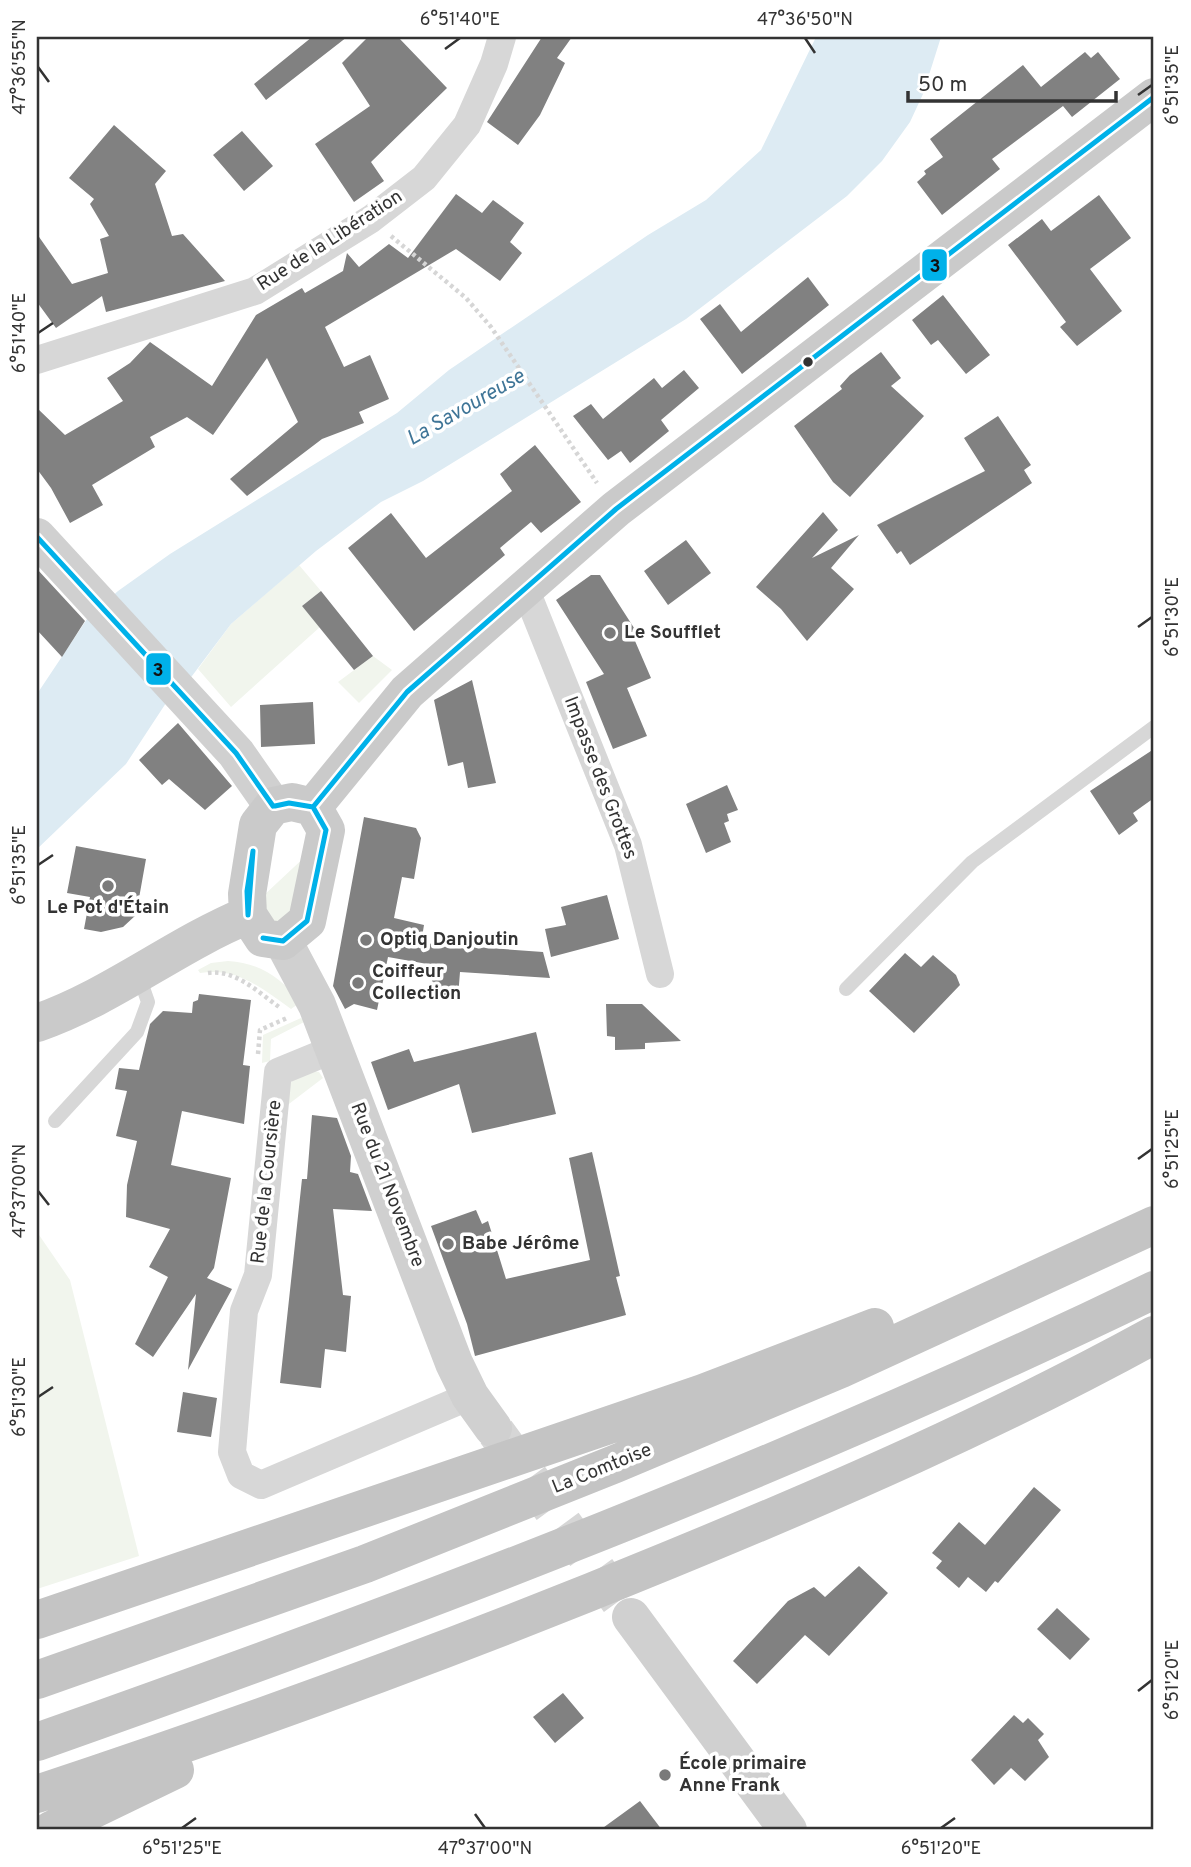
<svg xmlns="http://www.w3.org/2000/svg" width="1191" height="1867" viewBox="0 0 1191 1867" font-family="Overpass,sans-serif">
<rect width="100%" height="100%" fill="#fff"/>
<path fill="#f1f5ed" d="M299 565 321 591 302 606 320 627 231 707 198 669 231 624Z
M373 656 392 670 359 703 338 682Z
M309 853C303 874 300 918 274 922L266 917 262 897Z
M228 961C261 963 280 978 301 1002L291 1009C261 988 238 967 200 973L198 970 211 963Z
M301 1018 306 1021 271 1039 270 1061 262 1063 263 1035Z
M309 1070 319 1072 323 1078 281 1110C284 1088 289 1080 309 1070Z
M37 1232 70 1280 139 1556 37 1589Z"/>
<path fill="#ddebf3" d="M816 37H941L923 94 910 122 882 161 847 196 686 319 423 481 381 502 316 551 231 624 192 676 166 703 126 764 37 849V694L87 619 118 591 170 554 397 413 449 370 648 235 706 200 761 150Z"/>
<path fill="#818181" d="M312 37H347L266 100 254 84Z
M368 37H398L447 88 371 162 384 181 354 202 315 144 370 106 342 63Z
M542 37H572L557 58 565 63 540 115 518 145 487 122Z
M1085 52 1091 58 1098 52 1120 79 1072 117 1063 106 992 159 1000 169 942 215 917 182 926 174 924 171 943 157 930 139 1023 65 1041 87Z
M114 125 166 171 155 184 172 236 183 234 225 281 106 312 102 296 56 328 37 302V234L72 284 108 273 100 239 109 236 90 204 94 199 69 178Z
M242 131 273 166 244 191 213 155Z
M456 194 482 213 493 200 524 223 510 242 522 253 500 281 456 249 325 327 344 367 370 355 389 399 359 412 364 423 322 439 247 496 230 479 298 422 267 358 213 435 187 417 150 437 155 447 92 485 103 505 70 523 51 488 37 469V408L65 435 123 401 107 378 130 363 150 342 212 386 256 315 302 288 305 293 343 271 347 253 359 267 389 244 408 258Z
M1099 195 1131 238 1090 269 1122 311 1077 346 1060 327 1066 322 1008 245 1042 219 1051 231Z
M808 277 829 305 742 374 700 319 720 304 741 332Z
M943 295 990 355 966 374 938 340 931 345 912 320Z
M881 352 901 378 891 386 924 416 850 497 833 482 794 426 842 389 840 386 850 375Z
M684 370 699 388 661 420 669 431 630 463 621 451 608 460 573 416 591 404 603 419 654 378 662 388Z
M998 416 1031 465 1024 470 1032 483 910 565 901 551 897 554 877 525 985 471 964 438Z
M535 445 581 502 541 533 531 522 500 548 505 555 414 631 348 548 391 513 426 558 512 491 500 474Z
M823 512 838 530 812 558 859 535 831 568 854 589 807 641 781 609 756 587Z
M686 540 711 573 668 605 644 571Z
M37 569 85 621 62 657 37 630Z
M591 575H600L636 631 632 634 651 678 627 688 647 736 613 749 586 682 604 674 556 600Z
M321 591 373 656 354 670 302 606Z
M472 680 496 783 468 788 463 762 448 766 434 700Z
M313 702 315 744 261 747 260 705Z
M178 723 232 786 205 810 169 779 162 785 139 760Z
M1154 749V798L1133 813 1138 821 1119 835 1090 791Z
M727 785 738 810 727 814 729 821 724 823 731 842 706 853 686 804Z
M364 817 416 828 421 838 414 879 402 877 394 918 424 925 421 943 543 952 550 978 460 972 458 997 431 995 433 965 388 957 377 1010 354 1004 345 1009 333 986Z
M76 846 146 859 136 915 123 927 101 932 84 929 90 897 67 893Z
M607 895 619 939 551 957 545 929 566 925 561 907Z
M905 953 921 967 933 955 956 975 960 985 914 1033 869 991Z
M199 994 251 1000 243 1065 250 1066 244 1124 182 1111 171 1165 231 1178 214 1268 207 1278 232 1289 188 1370 196 1294 153 1357 135 1344 168 1277 149 1267 170 1229 126 1217 127 1185 137 1141 116 1136 127 1091 115 1089 119 1068 139 1070 150 1024 163 1011 192 1013 193 1002 198 1000Z
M606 1004H642L681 1041 645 1043V1049L615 1050V1037L607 1036Z
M536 1032 556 1114 472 1133 459 1084 388 1110 371 1062 409 1049 414 1062Z
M312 1115 337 1118 351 1156 350 1172 358 1174 372 1211 333 1209 343 1295 351 1296 346 1352 325 1349 321 1388 280 1383 302 1179H307Z
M592 1152 620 1276 616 1277 626 1315 475 1356 467 1324 431 1226 476 1210 482 1224 488 1221 506 1279 590 1260 569 1158Z
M183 1392 217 1398 211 1437 177 1432Z
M1034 1487 1061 1510 998 1583 995 1581 986 1592 968 1577 959 1588 936 1568 942 1561 932 1553 959 1522 985 1545Z
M859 1566 888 1593 829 1656 805 1635 757 1684 733 1661 788 1601 814 1587 825 1597Z
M1057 1608 1090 1639 1070 1660 1037 1629Z
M563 1693 584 1718 555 1743 533 1717Z
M1014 1715 1023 1723 1028 1718 1044 1734 1038 1740 1049 1757 1025 1781 1011 1768 994 1785 971 1760Z
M640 1801 662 1830H600Z"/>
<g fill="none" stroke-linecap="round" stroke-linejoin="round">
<path stroke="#d6d6d6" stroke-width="38" stroke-dasharray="38 19" stroke-linecap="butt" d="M496 1432 626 1610"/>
<path stroke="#d6d6d6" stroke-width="4.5" stroke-dasharray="3.5 3.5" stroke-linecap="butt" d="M391 236 466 298 491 327 597 483
M208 973C235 969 258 992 279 1007
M258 1054 260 1030 287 1018"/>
<path stroke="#d7d7d7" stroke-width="14" d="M846 989 972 862 1154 727
M55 1121 137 1032 148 1002 139 976"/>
<path stroke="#d7d7d7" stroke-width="28" d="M37 360 255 291 371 219 424 178 467 125 494 64 502 37
M525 588 628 845 660 974
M334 1049 278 1072 258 1275 244 1311 232 1452 241 1475 261 1485 470 1396"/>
<path stroke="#d0d0d0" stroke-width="38" d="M37 537 236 753 273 806
M283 941 317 1005 454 1363 470 1396 493 1428
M631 1617 788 1830"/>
<path stroke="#cacaca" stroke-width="38" d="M292 802 313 807 326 830 307 921 283 941 263 938 248 915 247 894 258 825 273 806Z
M313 807 407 692 616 509 1154 97
M37 1023C112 997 175 945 248 915"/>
<path stroke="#c4c4c4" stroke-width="38" d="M37 1620 703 1393 875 1327
M37 1680 365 1564 615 1464 841 1369 1154 1225
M37 1742C416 1608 792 1465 1154 1290
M37 1794C251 1723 461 1646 669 1560 835 1492 997 1421 1154 1335
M51 1830 175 1770"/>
<defs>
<path id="bus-1" d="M37 537 236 753 273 806
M313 807 407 692 616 509 1154 97
M248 915 247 891 253 851
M248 915 253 851
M263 938 283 941 307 921 326 830 313 807 289 803 275 806"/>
</defs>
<use href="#bus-1" stroke="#fff" stroke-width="10"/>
<use href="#bus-1" stroke="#00b1e9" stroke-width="5"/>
</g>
<path fill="none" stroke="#333" stroke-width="2.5" d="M805 38 815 53M445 49 460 38M38 67 49 82M1138 95 1152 85M38 333 53 323M1138 627 1152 617M38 865 53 855M1138 1159 1152 1149M38 1191 49 1205M38 1397 53 1387M1138 1691 1152 1680M475 1814 485 1828M182 1828 196 1818M941 1828 955 1818"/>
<circle fill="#333" stroke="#fff" stroke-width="2.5" cx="808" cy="362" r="6"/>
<g fill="#7a7a7a" stroke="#fff" stroke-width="2.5">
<circle cx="610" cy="633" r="7"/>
<circle cx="108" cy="886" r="7"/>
<circle cx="366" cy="940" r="7"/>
<circle cx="358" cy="983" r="7"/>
<circle cx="448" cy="1244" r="7"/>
<circle cx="665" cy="1775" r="7"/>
</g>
<g text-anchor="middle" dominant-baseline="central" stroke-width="7" stroke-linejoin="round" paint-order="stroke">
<g font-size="19" fill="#333" stroke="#fff">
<text transform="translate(330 241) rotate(-33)">Rue de la Libération</text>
<text transform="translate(600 778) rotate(69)">Impasse des Grottes</text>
<text transform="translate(267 1182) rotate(-84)">Rue de la Coursière</text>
<text transform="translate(387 1185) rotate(69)">Rue du 21 Novembre</text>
<text transform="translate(602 1469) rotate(-22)">La Comtoise</text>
</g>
<g font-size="19" font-weight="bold" fill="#333" stroke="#fff" text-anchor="start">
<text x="624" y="633">Le Soufflet</text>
<text x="108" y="908" text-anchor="middle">Le Pot d'Étain</text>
<text x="380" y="940">Optiq Danjoutin</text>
<text x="372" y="972">Coiffeur<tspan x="372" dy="22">Collection</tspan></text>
<text x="462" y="1244">Babe Jérôme</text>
<text x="679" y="1764">École primaire<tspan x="679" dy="22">Anne Frank</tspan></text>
</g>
<g font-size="21" font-style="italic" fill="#3f7597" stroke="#fff">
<text transform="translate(466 408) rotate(-30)">La Savoureuse</text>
</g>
</g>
<g stroke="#fff" stroke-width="2.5">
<rect x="921" y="248" width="27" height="34" rx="7" fill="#00b1e9"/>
<rect x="145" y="652" width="27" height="34" rx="7" fill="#00b1e9"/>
</g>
<g font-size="19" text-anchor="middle" font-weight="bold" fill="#111">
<text x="935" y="272">3</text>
<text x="158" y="676">3</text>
</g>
<rect width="1191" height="1867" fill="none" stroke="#ffffff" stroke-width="77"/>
<path d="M908 91v10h208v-10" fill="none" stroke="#333333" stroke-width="3.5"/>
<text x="918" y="91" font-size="21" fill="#333333" stroke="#ffffff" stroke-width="5" paint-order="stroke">50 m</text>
<rect x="38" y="38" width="1114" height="1790" fill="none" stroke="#333" stroke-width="2.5"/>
<g font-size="18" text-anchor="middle" fill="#333">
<text x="460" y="25">6°51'40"E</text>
<text x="805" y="25">47°36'50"N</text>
<text transform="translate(19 67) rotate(-90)" y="6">47°36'55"N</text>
<text transform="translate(1172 85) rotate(-90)" y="6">6°51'35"E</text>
<text transform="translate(19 333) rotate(-90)" y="6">6°51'40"E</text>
<text transform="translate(1172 617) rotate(-90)" y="6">6°51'30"E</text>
<text transform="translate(19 865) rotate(-90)" y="6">6°51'35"E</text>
<text transform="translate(1172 1149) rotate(-90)" y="6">6°51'25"E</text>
<text transform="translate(19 1191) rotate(-90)" y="6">47°37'00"N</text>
<text transform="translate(19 1397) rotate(-90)" y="6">6°51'30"E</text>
<text transform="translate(1172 1680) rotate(-90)" y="6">6°51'20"E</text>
<text x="182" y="1854">6°51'25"E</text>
<text x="485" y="1854">47°37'00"N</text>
<text x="941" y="1854">6°51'20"E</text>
</g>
</svg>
